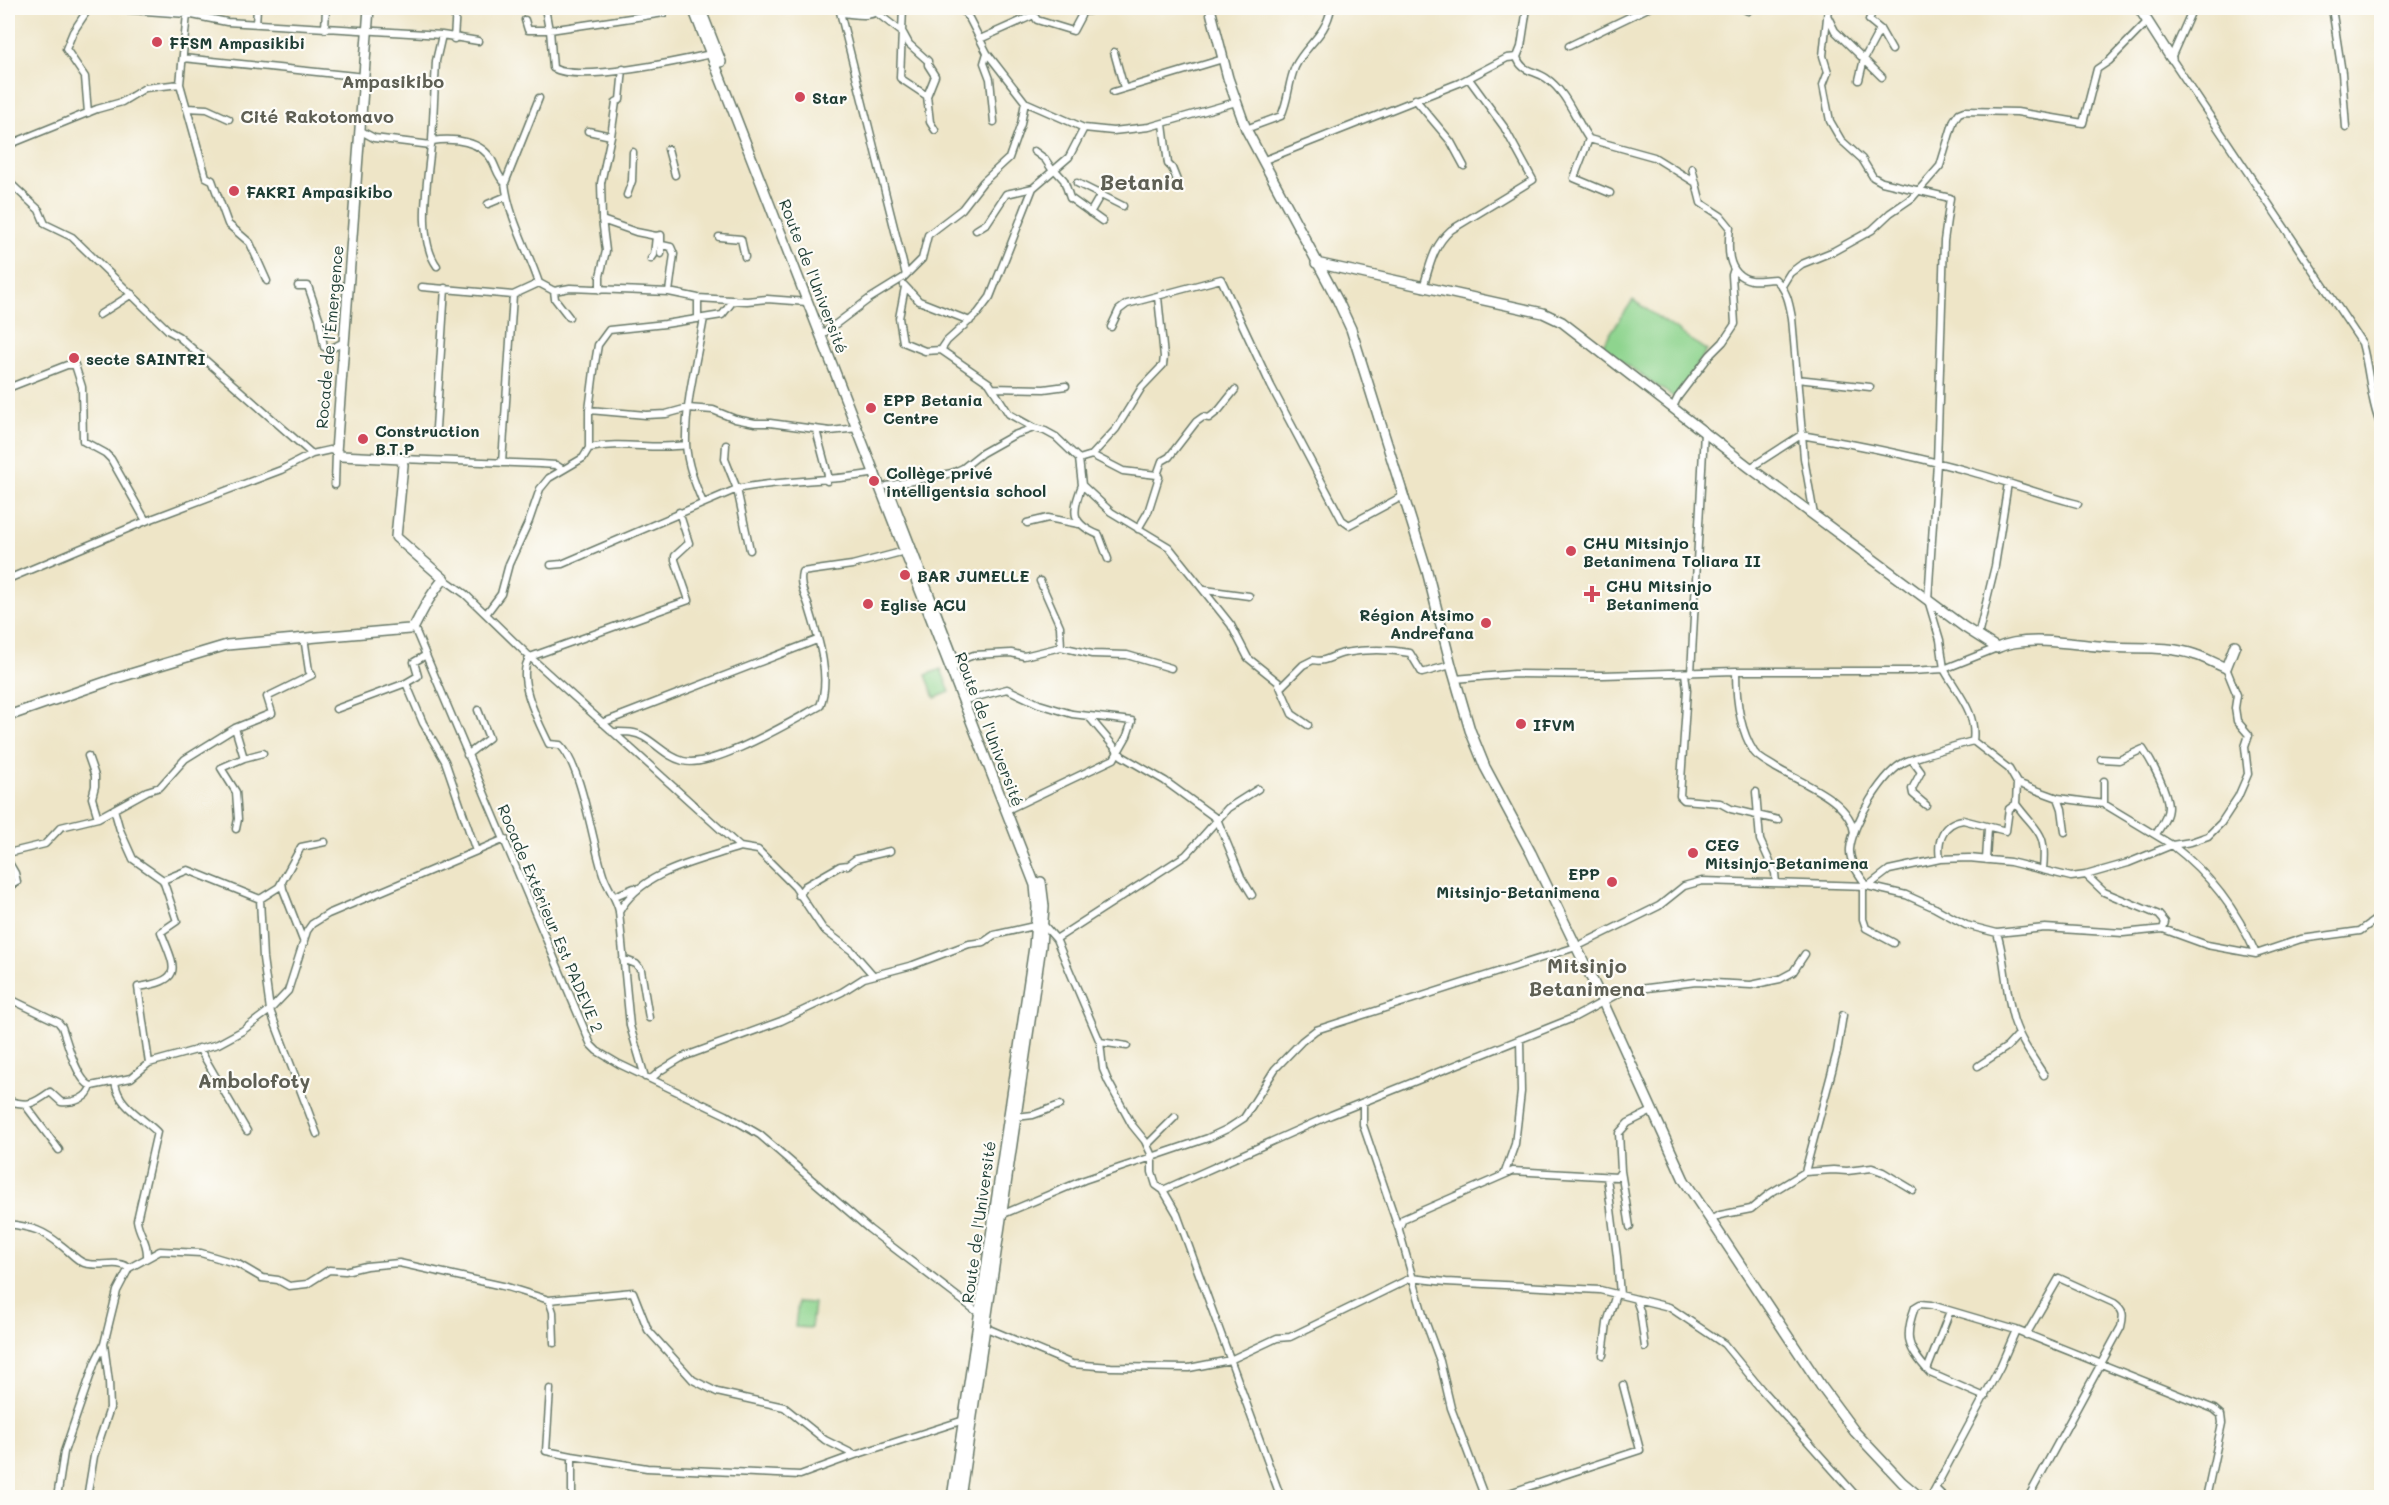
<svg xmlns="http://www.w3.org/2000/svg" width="2389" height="1505" viewBox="0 0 2389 1505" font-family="Mali,sans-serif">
<rect width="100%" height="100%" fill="#fdfcf7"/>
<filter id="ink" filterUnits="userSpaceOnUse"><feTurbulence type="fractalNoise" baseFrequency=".0167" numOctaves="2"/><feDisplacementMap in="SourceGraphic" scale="12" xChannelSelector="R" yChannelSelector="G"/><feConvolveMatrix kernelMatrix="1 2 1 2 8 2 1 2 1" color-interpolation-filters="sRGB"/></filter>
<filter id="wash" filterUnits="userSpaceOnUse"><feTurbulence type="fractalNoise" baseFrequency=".008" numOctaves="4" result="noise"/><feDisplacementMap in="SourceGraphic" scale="24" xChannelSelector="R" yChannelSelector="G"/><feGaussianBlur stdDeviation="1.35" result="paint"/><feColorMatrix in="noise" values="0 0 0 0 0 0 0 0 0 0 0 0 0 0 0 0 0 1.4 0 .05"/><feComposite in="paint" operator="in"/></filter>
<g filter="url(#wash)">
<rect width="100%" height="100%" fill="#eee5c7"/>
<path fill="#8ed48e" stroke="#568861" stroke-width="1.5" d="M1633 300 1707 351 1675 398 1601 347Z
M941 669 950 692 935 698 926 675Z
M798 1302 814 1303 811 1328 795 1327Z"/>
</g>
<g filter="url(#ink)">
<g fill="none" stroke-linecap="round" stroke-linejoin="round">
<defs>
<path id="street" d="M104 8 187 14 227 22 442 35 478 41
M545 8 549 30
M839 8 906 275
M903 8 900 78 927 96 930 122 935 130
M961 8 969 18 987 53 1025 102 1084 128 1113 131 1149 127 1236 102
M1034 8V15L1037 20 1073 31 1081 16V8
M1527 8 1521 47 1517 57C1521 72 1534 70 1546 78 1567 92 1575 119 1589 139L1654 157 1696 183
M1742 8 1748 11
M1828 8 1823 56 1828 72 1823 85 1830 121 1841 140 1862 159 1873 177 1882 182 1950 198 1944 241 1937 463 1928 600 1940 640 1944 669 1997 648
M1874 8 1869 20 1880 29 1892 50
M2193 8 2171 58 2362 343C2370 372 2370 401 2382 429
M2332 8 2342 73 2346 128
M1082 12 1106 8
M841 13C856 14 871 19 882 8
M877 13 903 33 909 44 928 61V65L935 76 927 96
M187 14 180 84 206 177 212 180 228 224 250 243 267 281
M1828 17 1835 31 1882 77
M525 20 528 30H550L664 13 665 8
M256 24 257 8
M325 29 326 8
M550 30 553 68C579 83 680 61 711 54
M454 39 456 8
M980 39 1034 15
M1569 46 1648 8
M1114 52 1124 88
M987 53 984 63 990 79 994 122
M183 58 365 77
M1859 80 1864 59 1880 29
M1113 92 1223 59
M539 98 505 183C509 218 528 250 539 283L554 291 555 299 569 317
M1415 99 1451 142 1464 166
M186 108 207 109 229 119
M88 113 85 77 66 49 73 32 89 8
M1163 124 1168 164 1172 168 1178 183
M1246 129 1281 116C1289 99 1288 83 1295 67 1306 44 1326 36 1331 8
M361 131 374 138 431 145 432 141C453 138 482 140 493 162 497 170 498 177 505 183
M588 131 611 136 616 102 620 100 623 69
M1589 139 1574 178 1610 193
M432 141 436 61 442 35
M8 145 97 109 122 102 145 88 180 84
M431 145C428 180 416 237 437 266
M668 149 675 175
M1034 151 1045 159 1053 171
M1262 161 1459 83 1507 58 1517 57
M1692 168 1701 203 1721 216 1730 227C1728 245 1725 275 1751 280 1758 281 1767 279 1775 279 1787 290 1789 302 1792 318L1804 458 1814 515
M1055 170 1064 180 1070 198 1102 221
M8 181 39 210 45 224 72 237 169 331 178 336 312 454 330 450 336 452 335 485
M1077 183 1123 206
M627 195 632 181 633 152
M488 204 507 196
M1090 213 1101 194
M602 220 636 232 656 236 654 255 651 259
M976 230 987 223 1006 194 1033 188
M656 236 661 235V254
M719 237 741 239 745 257
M662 245 671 247 674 254 669 292
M904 285 919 301 970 321
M298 286H308L319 318 324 347 330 349 344 342
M1782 286 1790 273 1802 264 1834 251 1872 230 1890 213 1912 198 1940 166 1954 120 1959 113 1964 111 2017 112 2083 123 2097 69 2109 61 2148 21
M422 287 513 295
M905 287 899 318 903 342 925 351 941 350
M1423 288C1430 265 1433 246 1451 230L1533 180 1504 127 1469 79
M600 290V276L606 251 602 219 601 183 611 136
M554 291 570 288 669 292 698 298 747 301 767 299 807 302
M698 298V319
M99 315 132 294
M1111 327 1119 310 1127 304 1221 279 1271 386 1342 520 1349 525 1403 496
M824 333 869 299 903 278 922 259 928 235 962 209 983 182 1009 158 1021 124 1025 102
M1797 379 1870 387
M8 388 67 365H75L82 387 83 441 105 453 111 459 146 521
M993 388 1044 389 1066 386
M1673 407 1678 397 1710 355 1723 342 1735 324 1732 275 1734 269
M589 410 646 415 666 414 688 408 713 410 735 419 755 423H770L830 431 858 428
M436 428 445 288
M1034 428 1009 414 989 383 941 350 947 341 978 313 990 297 1033 188 1069 157 1084 128
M816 430 828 475 827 481
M726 445 725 459 737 489 750 550
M589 448C623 441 653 450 686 445
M1092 455 1123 471 1157 475
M401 459 540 464 556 465 562 469
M1079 459 1092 455 1116 429 1142 387 1163 365 1164 357 1158 297
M502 463 513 295 539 283
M1750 468 1801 435C1859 445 1916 456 1972 472 2008 482 2042 495 2078 504
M1082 485C1072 512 1070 523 1099 535L1108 559
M887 486 952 473 963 468 982 453 1014 435 1034 428 1045 431 1056 437 1079 459 1082 485 1111 512 1169 547 1231 625 1248 658 1278 682 1292 714 1308 725
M703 503C695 484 687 464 686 444 685 402 697 359 704 318
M1027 523 1048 518 1079 524
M1138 529 1148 512 1159 477 1157 475 1162 461 1169 457 1196 422 1203 417 1209 418 1219 410 1235 390
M551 565 562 564 737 489C783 479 829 482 876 473
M8 579 146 521 281 470 312 454
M444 579 465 594 530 657 740 847C699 861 641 871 619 912L630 1026 645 1077
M1040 581 1060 626 1061 647
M1205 590 1249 596
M486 614 501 594 509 564 529 521 540 489 549 478 583 458 589 448V410L595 363 598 345 609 330 665 324 722 315 734 300
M414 627 591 1045 597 1051 619 1064 726 1115 760 1135 869 1229 980 1314
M1978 636 1995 566 2008 483
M426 655 414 662 418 676 406 683 423 723 445 761 476 851
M955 662 974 655 1011 653 1024 656 1061 647 1092 654 1127 655 1171 668
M1736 671C1736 697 1739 729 1754 752 1759 759 1769 763 1776 768 1802 783 1852 801 1854 834
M1685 673 1687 690 1680 796 1684 800 1720 803 1731 809 1778 820
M1691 673 1704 432
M1455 679 1514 674 1603 675 1736 671H1911L1944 669C1957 693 1977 712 1973 741L2009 769 2017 783 2058 798 2104 804 2172 845 2191 842 2208 836 2221 823 2238 797 2248 774 2245 747 2249 735 2237 721 2235 708 2237 695 2226 668
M1281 687 1303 665 1313 660C1325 663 1333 655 1344 653 1367 649 1388 649 1410 653L1422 673 1451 665
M969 699 1007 689 1039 704 1072 714 1132 721 1127 736 1114 759 1011 808
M336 709 406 683
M1090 718 1122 756 1165 781 1217 819 1241 877 1252 895
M602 723 817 640
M235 728 244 758
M612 732C623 732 635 731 644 737 658 745 667 757 683 761 713 769 792 721 820 706 832 676 817 634 808 604 804 593 799 584 802 572L852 565 905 551
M467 755 489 738 478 710
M88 756 95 776V786L92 798 98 818
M2101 759 2119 760 2143 749C2152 762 2168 792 2168 807 2168 817 2161 826 2156 834
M1912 760 1921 772 1912 789 1913 794 1926 805
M2017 783 2016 804C2037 833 2047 830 2043 869
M1756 792 1760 840 1775 873 1776 883
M2058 798 2062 809 2065 832
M2104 804V781
M114 809 120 830 133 859 163 880 177 921 161 932C175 968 185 980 138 987L149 1063
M236 829 238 819 236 792 221 768 244 758 263 753
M740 847 758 850 795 887 823 929 852 951 873 975
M8 853 45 844 61 827 98 818 147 791 160 787 185 759 235 728 272 713 267 697 312 675 309 671 304 637
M1940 859C1937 841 1942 823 1963 820L2006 831 2009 809 2016 804
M1986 860 1988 828
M8 861 15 873 17 882 8 887
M2086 875 2104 892 2159 915 2165 922 2163 929
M163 880 188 870 260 899
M282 882 283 889 304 943
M1863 886V919L1866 928 1894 943
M1867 886C1860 876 1849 862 1850 849 1852 825 1883 771 1907 761 1928 753 1951 747 1973 741
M1868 886 1889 870 1940 859 1969 858 2010 862 2071 877 2086 875 2128 863 2172 845C2210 874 2237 910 2256 954L2301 939 2360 931 2382 915
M798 895 805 886 840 866 848 865 856 859 890 851
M615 896 634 888
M619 911C616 898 609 890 604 877 593 847 582 765 560 745L549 744C540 725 514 677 530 657L689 600 675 560V556L689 543 679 512
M1997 933C2006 961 2005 992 2014 1021 2020 1040 2033 1058 2044 1075
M1056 939 1186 855 1228 808 1258 789
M623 959 636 964 641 970 649 1018
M8 998 58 1022 62 1027C67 1041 77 1081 91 1086
M1100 1042 1127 1046
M199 1048 247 1131
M1978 1066 2007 1047 2019 1034
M651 1079 660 1071 683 1057 781 1021 842 992 864 978 913 965 969 944 984 942 994 935 1043 924 1056 939 1100 1042 1103 1069 1108 1081 1132 1125 1145 1141 1152 1156V1172L1156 1185 1163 1190 1177 1214 1281 1498
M115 1082C118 1106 141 1116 157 1132L137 1220C139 1235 148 1241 147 1257
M8 1101C29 1106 32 1105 50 1092L61 1102C73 1103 88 1099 91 1086L131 1078 149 1063 218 1044 242 1031 270 1010 288 991 307 931 312 924 328 914 505 839
M1363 1103V1125L1399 1230 1424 1318 1440 1361 1451 1408 1485 1498
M26 1106 59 1150
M1016 1117 1033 1115 1060 1105
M317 1134 270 1010 263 958 260 899 279 887 301 847 325 842
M1147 1145 1175 1117
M1621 1171 1630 1227
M1805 1172 1837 1052 1843 1015
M1504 1175 1515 1144 1521 1092 1520 1039
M1607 1177 1617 1257 1620 1295
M1163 1190 1331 1115 1573 1018 1623 991 1696 982 1751 985 1780 979 1793 972 1805 954
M1001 1215 1084 1180 1208 1138 1227 1129 1244 1118 1275 1069 1302 1041 1316 1030 1576 947 1659 906 1684 886 1702 881 1867 886 1906 895 1935 908 1966 925 1997 933 2045 928 2123 933 2163 929 2207 945 2256 954
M1710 1221 1720 1215 1751 1209 1769 1194 1805 1172 1833 1170 1847 1171 1872 1168 1883 1172 1913 1190
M8 1224C32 1227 43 1230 62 1246 69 1251 76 1260 84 1263 98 1268 118 1259 129 1268
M1399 1228 1403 1219 1513 1171 1617 1177 1621 1171 1619 1133 1628 1123 1652 1111
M549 1300 553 1312 554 1343
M1636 1300 1640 1311 1645 1347
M984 1327 1072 1364 1111 1367 1189 1368 1230 1360 1277 1338 1290 1337 1411 1278 1446 1282 1600 1290 1669 1307 1724 1344 1761 1389 1858 1498
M2026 1335 2059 1278 2114 1303C2124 1310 2124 1315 2121 1327L2028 1498
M1603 1355 1607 1323 1616 1294
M1927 1370 1950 1311
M550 1389 546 1451 572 1456
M1985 1397 1930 1373C1908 1348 1903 1339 1915 1307L1920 1304 1931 1305 2016 1330 2214 1409 2221 1415 2222 1423 2206 1498
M1936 1489 1945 1498
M57 1498 64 1452 95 1362 104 1344 117 1291 129 1268 160 1251 201 1253 238 1264 262 1278 278 1280 289 1286 307 1284 329 1270 345 1271 366 1266 399 1263 507 1287 549 1300 633 1292 648 1330 693 1380 717 1392 784 1407 825 1440 855 1455 964 1420
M87 1498 94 1456 110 1408 109 1382 104 1344
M572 1498V1456L647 1468 800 1475 855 1455
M1494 1498 1640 1450 1623 1385
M1930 1498 2000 1367 2016 1330"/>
<path id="secondary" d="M693 8 1035 885 1037 907 1034 947 952 1498
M700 8 721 62
M1210 8 1228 78 1246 129 1338 301 1351 329 1427 571 1451 665 1470 730 1485 767 1531 853 1603 1002 1684 1180 1821 1386 1855 1432 1902 1482 1921 1498
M2139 8 2171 58
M1316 263 1543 313 1562 322 1749 467 1964 627 1997 648C2026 634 2076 645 2108 647 2137 649 2168 645 2196 655 2206 658 2216 664 2226 668L2235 645
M892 499 956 665
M8 716 117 678 227 645 409 629 414 627C423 610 431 593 444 579L396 537 403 465 401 459 341 456 336 452 369 8
M960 1498 1041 946 1044 906 1041 882"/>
</defs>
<use href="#street" stroke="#677867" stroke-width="9"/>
<use href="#secondary" stroke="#677867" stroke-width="12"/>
<use href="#street" stroke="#fff" stroke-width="6"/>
<use href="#secondary" stroke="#fff" stroke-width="9"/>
</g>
</g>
<g fill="#d1495b" stroke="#fdfcf7" stroke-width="2">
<circle cx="157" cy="42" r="6"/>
<circle cx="800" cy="97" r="6"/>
<circle cx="234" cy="191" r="6"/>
<circle cx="74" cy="358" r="6"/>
<circle cx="871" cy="408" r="6"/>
<circle cx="363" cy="439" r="6"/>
<circle cx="874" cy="481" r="6"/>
<circle cx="1571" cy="551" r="6"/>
<circle cx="905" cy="575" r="6"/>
<path d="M1589 585h6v6h6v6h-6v6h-6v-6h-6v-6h6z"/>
<circle cx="868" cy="604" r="6"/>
<circle cx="1486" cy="623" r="6"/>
<circle cx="1521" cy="724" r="6"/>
<circle cx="1693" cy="853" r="6"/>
<circle cx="1612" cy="882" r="6"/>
</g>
<g text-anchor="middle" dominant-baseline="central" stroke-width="4.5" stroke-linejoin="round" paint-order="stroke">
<g font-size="16" font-weight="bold" fill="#1f3d34" stroke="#fdfcf7" text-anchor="start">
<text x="169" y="42">FFSM Ampasikibi</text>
<text x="812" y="97">Star</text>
<text x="246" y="191">FAKRI Ampasikibo</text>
<text x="86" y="358">secte SAINTRI</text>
<text x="883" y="399">EPP Betania<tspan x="883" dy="18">Centre</tspan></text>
<text x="375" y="430">Construction<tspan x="375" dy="18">B.T.P</tspan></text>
<text x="886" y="472">Collège privé<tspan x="886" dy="18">intelligentsia school</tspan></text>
<text x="1583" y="542">CHU Mitsinjo<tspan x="1583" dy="18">Betanimena Toliara II</tspan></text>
<text x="917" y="575">BAR JUMELLE</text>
<text x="1606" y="585">CHU Mitsinjo<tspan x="1606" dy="18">Betanimena</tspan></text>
<text x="880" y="604">Eglise ACU</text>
<text x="1474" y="614" text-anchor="end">Région Atsimo<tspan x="1474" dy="18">Andrefana</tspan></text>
<text x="1533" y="724">IFVM</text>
<text x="1705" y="844">CEG<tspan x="1705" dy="18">Mitsinjo-Betanimena</tspan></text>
<text x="1600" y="873" text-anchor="end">EPP<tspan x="1600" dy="18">Mitsinjo-Betanimena</tspan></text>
</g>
<g font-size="16" fill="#1f3d34" stroke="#fdfcf7">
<text transform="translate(814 276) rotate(69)">Route de l'Université</text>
<text transform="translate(329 337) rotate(-85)">Rocade de l'Émergence</text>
<text transform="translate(990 729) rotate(69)">Route de l'Université</text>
<text transform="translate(551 918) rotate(67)">Rocade Extérieur Est PADEVE 2</text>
<text transform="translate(978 1222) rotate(-82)">Route de l'Université</text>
</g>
<g font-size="18" font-weight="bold" fill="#5e5f54" stroke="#fdfcf7">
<text x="393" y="81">Ampasikibo</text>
<text x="317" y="116">Cité Rakotomavo</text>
</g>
<g font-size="20" font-weight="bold" fill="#5e5f54" stroke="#fdfcf7">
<text x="1587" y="965">Mitsinjo<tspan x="1587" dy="23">Betanimena</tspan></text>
<text x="254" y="1080">Ambolofoty</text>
</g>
<g font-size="22" font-weight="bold" fill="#5e5f54" stroke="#fdfcf7">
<text x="1142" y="181">Betania</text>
</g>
</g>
<rect width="2389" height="1505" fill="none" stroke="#fdfcf7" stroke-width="30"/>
</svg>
